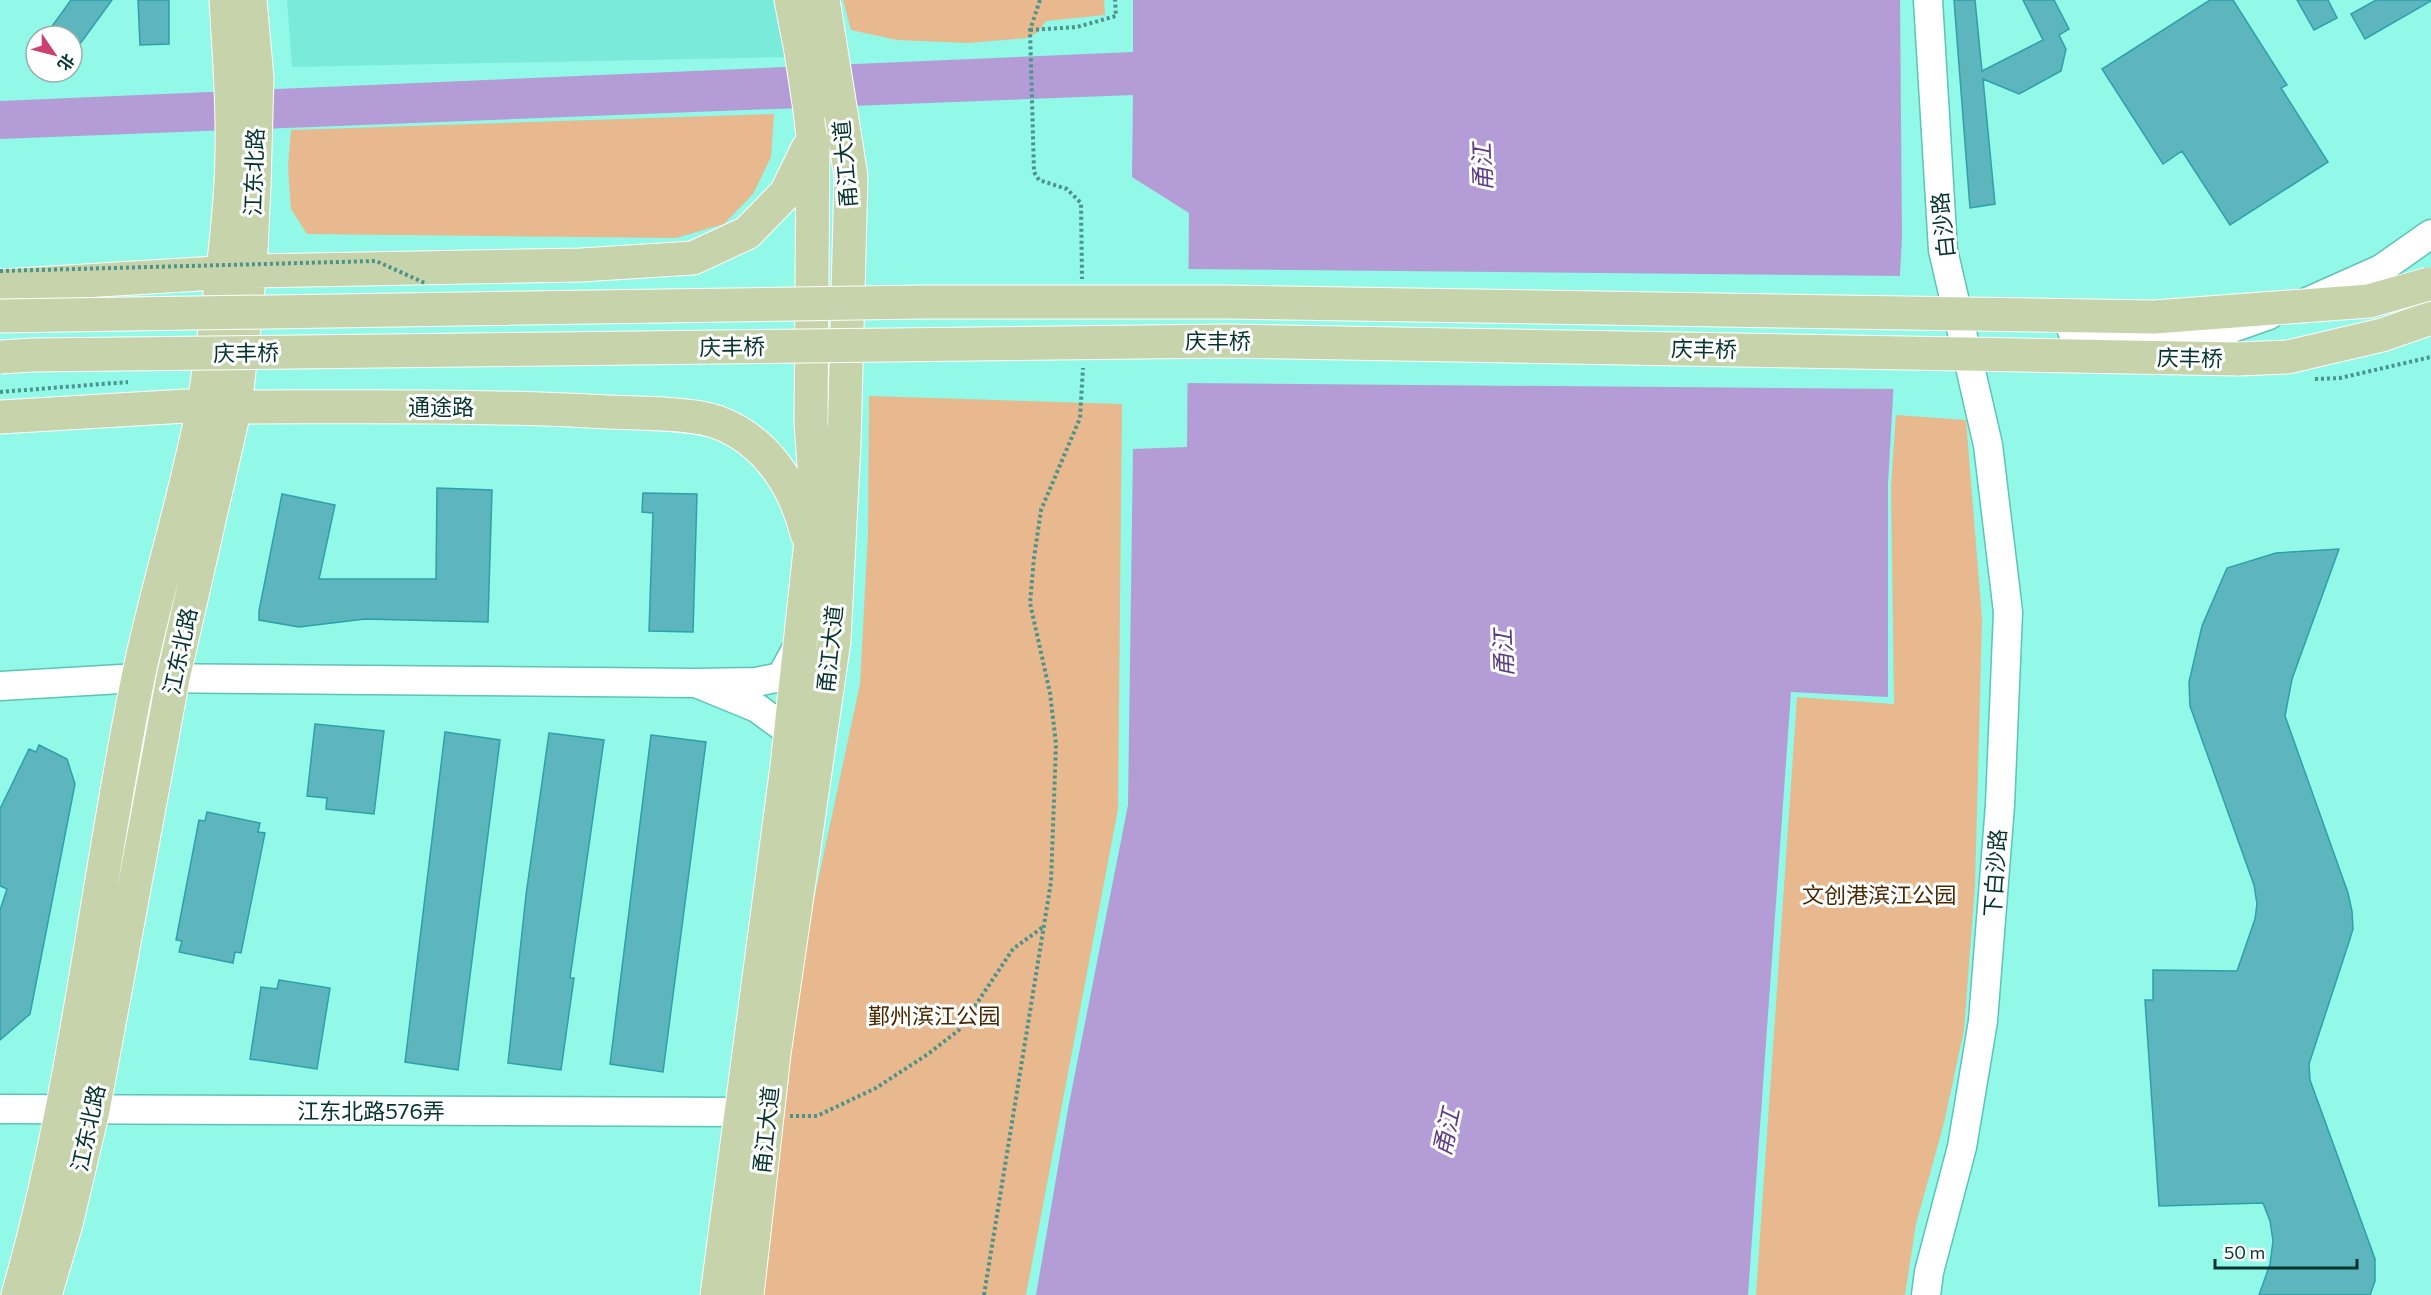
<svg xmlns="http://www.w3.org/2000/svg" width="2431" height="1295" viewBox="0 0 2431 1295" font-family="Commissioner,'Noto Sans SC',sans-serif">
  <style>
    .built { fill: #7aeada }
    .green { fill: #e8b88e }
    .water { fill: #b49cd6 }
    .pier { fill: #92f8e8 }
    .building { fill: #5db6be; stroke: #2ea0a9; stroke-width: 1.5 }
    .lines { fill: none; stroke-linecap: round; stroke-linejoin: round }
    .minor-casing { stroke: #5dc4b6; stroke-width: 31 }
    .major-casing { stroke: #fff; stroke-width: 35 }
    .path { stroke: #4a948a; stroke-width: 4; stroke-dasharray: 3 3; stroke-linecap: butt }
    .minor { stroke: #fff; stroke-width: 28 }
    .major { stroke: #c7d4ab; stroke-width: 33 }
    .major-bridge-casing { stroke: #fff; stroke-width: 35; stroke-linecap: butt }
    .path-bridge { stroke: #4a948a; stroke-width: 4; stroke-dasharray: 3 3; stroke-linecap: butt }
    .major-bridge { stroke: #c7d4ab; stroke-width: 33 }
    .labels { text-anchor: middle; stroke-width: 6; stroke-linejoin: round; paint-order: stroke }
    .street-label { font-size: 22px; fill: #05342f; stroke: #fff }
    .park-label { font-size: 22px; fill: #4a2902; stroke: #fff }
    .water-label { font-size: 24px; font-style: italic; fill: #5e3e85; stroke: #fff }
  </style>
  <rect width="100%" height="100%" fill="#92f8e8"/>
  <path class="built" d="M287,0h488l14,57 -497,10z"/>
  <path class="green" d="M843,0h261l1,15 -59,6 -8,11 -11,6 -58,5 -72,-3 -46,-10z
    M774,114l-3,43 -18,37 -29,30 -48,14 -369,-4 -16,-25 -3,-42 3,-37z
    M869,396l253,8 -4,405 -92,486h-262l29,-297 67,-314 8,-150z
    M1896,415l70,5 16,199 -7,267 -11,144 -20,93 -28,101 -11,71h-149l41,-598 97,7 -3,-219z"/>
  <path class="water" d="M1133,0h767l2,238 -14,246v213l-97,-5 -43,603h-712l32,-186 60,-304 5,-356 54,-2 2,-234 -57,-36 1,-82 -1133,44v-38l1133,-49z"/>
  <path class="pier" d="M1185,269l718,7 -7,113 -712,-6z"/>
  <path class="building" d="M71,0h41l-40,55v-19h-13l-9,-7z
    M138,0h31v44l-29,1z
    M1954,0h21l7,71 61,-31 -20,-40h31l15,29 -10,6 7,14 -5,22 -42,23 -36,-15 12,125 -25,4z
    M2210,0h23l54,85 -6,3 47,74 -98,63 -48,-74 -19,13 -61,-95z
    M2297,0h31l9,18 -23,12z
    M2376,0h55v1l-66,38 -14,-25z
    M437,488l55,2 -4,132 -123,-3 -66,8 -40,-7v-9l23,-117 53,11 -16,74h117z
    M643,493l54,1 -4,138 -44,-1 4,-118 -11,-1z
    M2339,549l-47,130 -7,37 63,177 4,18 1,18 -5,16 -39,119 1,16 65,179v22l-5,14h-111l11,-31 3,-23 -3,-20 -7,-18 -104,3 -14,-206h8v-30l84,1 18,-52 2,-15 -3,-19 -64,-179 -1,-24 13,-56 25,-58 49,-15z
    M315,724l69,7 -10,83 -48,-5 1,-11 -20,-2z
    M445,732l55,8 -42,330 -53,-8z
    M549,733l55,7 -34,238h4l-13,92 -53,-7 18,-168z
    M651,735l55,7 -43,330 -53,-8z
    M39,745l28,14 8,25 -45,230 -30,26v-130l7,-21 -7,-3v-77l29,-60 7,3z
    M207,812l53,11 -2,9 7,1 -24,120 -6,-1 -2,11 -54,-11 3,-11 -6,-1 23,-120 6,1z
    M279,980l51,8 -13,81 -67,-10 11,-72 16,2z"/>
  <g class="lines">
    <defs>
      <path id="minor" d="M2307,302l74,-33 50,-35
        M2072,331l49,2 108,-4 40,-14
        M0,686l138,-8 558,5
        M791,733l-34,-25 -61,-25 60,-1 25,-5 18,-33
        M0,1109l741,3
        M1926,1295l3,-23 33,-125 21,-126 17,-216 8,-193 -20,-167 -45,-195 -15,-250"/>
      <path id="major" d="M791,0l10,51
        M823,0l8,50
        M0,286l250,-15 331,-6 112,-7 54,-25 39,-40 22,-45
        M2238,359l50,-2 94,-22 49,-17
        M0,417l203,-12 32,2c124,0 249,-2 373,5 28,1 84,1 109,10 49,18 78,63 90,112
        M18,1295c58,-202 78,-411 120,-617 19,-92 49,-183 66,-276 11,-67 21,-136 26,-204 5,-65 0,-133 -4,-198
        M45,1295l21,-71 27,-114 80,-432 62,-271 15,-136 4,-84 3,-109 -7,-78
        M717,1295l70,-529 29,-272 -5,-71 2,-285 -3,-28
        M747,1295l27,-241 60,-413 10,-197 7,-268 -7,-44"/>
    </defs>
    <use href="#minor" class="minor-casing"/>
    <use href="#major" class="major-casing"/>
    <path class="path" d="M1040,0l-10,30 4,142 5,8 28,9 14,14 1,76
      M1030,30l47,-3 39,-11 -1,-16
      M2315,379l25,-1 91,-21
      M790,1116h27l59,-28 52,-34 31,-24 54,-81 30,-22
      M984,1295l67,-413 5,-138 -6,-51 -20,-90 4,-45 7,-48 39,-92 3,-50"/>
    <use href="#minor" class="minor"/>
    <use href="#major" class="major"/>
    <defs>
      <path id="major-bridge" d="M831,50l13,82
        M801,51l9,59
        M0,316l922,-14h304l928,15 215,-16 60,-17
        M0,357l33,-2 1193,-14 1012,18"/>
    </defs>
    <use href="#major-bridge" class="major-bridge-casing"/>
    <path class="path-bridge" d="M0,271l376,-10 51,23
      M0,392l128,-10"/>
    <use href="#major-bridge" class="major-bridge"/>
  </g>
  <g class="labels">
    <g class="street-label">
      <text transform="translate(845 164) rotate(-95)" y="8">甬江大道</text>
      <text transform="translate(254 172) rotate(-88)" y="8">江东北路</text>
      <text transform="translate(1943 225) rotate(-96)" y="8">白沙路</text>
      <text x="1218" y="349">庆丰桥</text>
      <text transform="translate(732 347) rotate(-1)" y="8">庆丰桥</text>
      <text transform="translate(1704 349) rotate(1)" y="8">庆丰桥</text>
      <text transform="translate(246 353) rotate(-1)" y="8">庆丰桥</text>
      <text transform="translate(2190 358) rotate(1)" y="8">庆丰桥</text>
      <text x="441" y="415">通途路</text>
      <text transform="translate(830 649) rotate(-84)" y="8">甬江大道</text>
      <text transform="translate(180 651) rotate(-78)" y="8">江东北路</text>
      <text transform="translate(1995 873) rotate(-86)" y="8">下白沙路</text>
      <text x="371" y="1119">江东北路576弄</text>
      <text transform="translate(88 1128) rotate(-78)" y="8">江东北路</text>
      <text transform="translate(766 1130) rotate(-84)" y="8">甬江大道</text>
    </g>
    <g class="park-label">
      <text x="1879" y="903">文创港滨江公园</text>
      <text x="934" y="1024">鄞州滨江公园</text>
    </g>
    <g class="water-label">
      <text transform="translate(1483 167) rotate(-92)" y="8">甬江</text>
      <text transform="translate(1504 653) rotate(-92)" y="8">甬江</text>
      <text transform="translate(1447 1132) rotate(-78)" y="8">甬江</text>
    </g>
  </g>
  <g transform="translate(54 54) rotate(125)"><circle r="28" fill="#ffffff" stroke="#9baeac" stroke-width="1.5"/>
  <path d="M0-4.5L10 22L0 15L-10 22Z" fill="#cc4071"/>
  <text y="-9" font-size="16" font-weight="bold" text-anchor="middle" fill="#05342f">北</text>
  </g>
  <path d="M2215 1259v9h142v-9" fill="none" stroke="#05342f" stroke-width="3"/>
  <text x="2224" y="1259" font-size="18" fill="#05342f" stroke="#ffffff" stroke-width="4.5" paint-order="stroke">50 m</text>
</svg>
